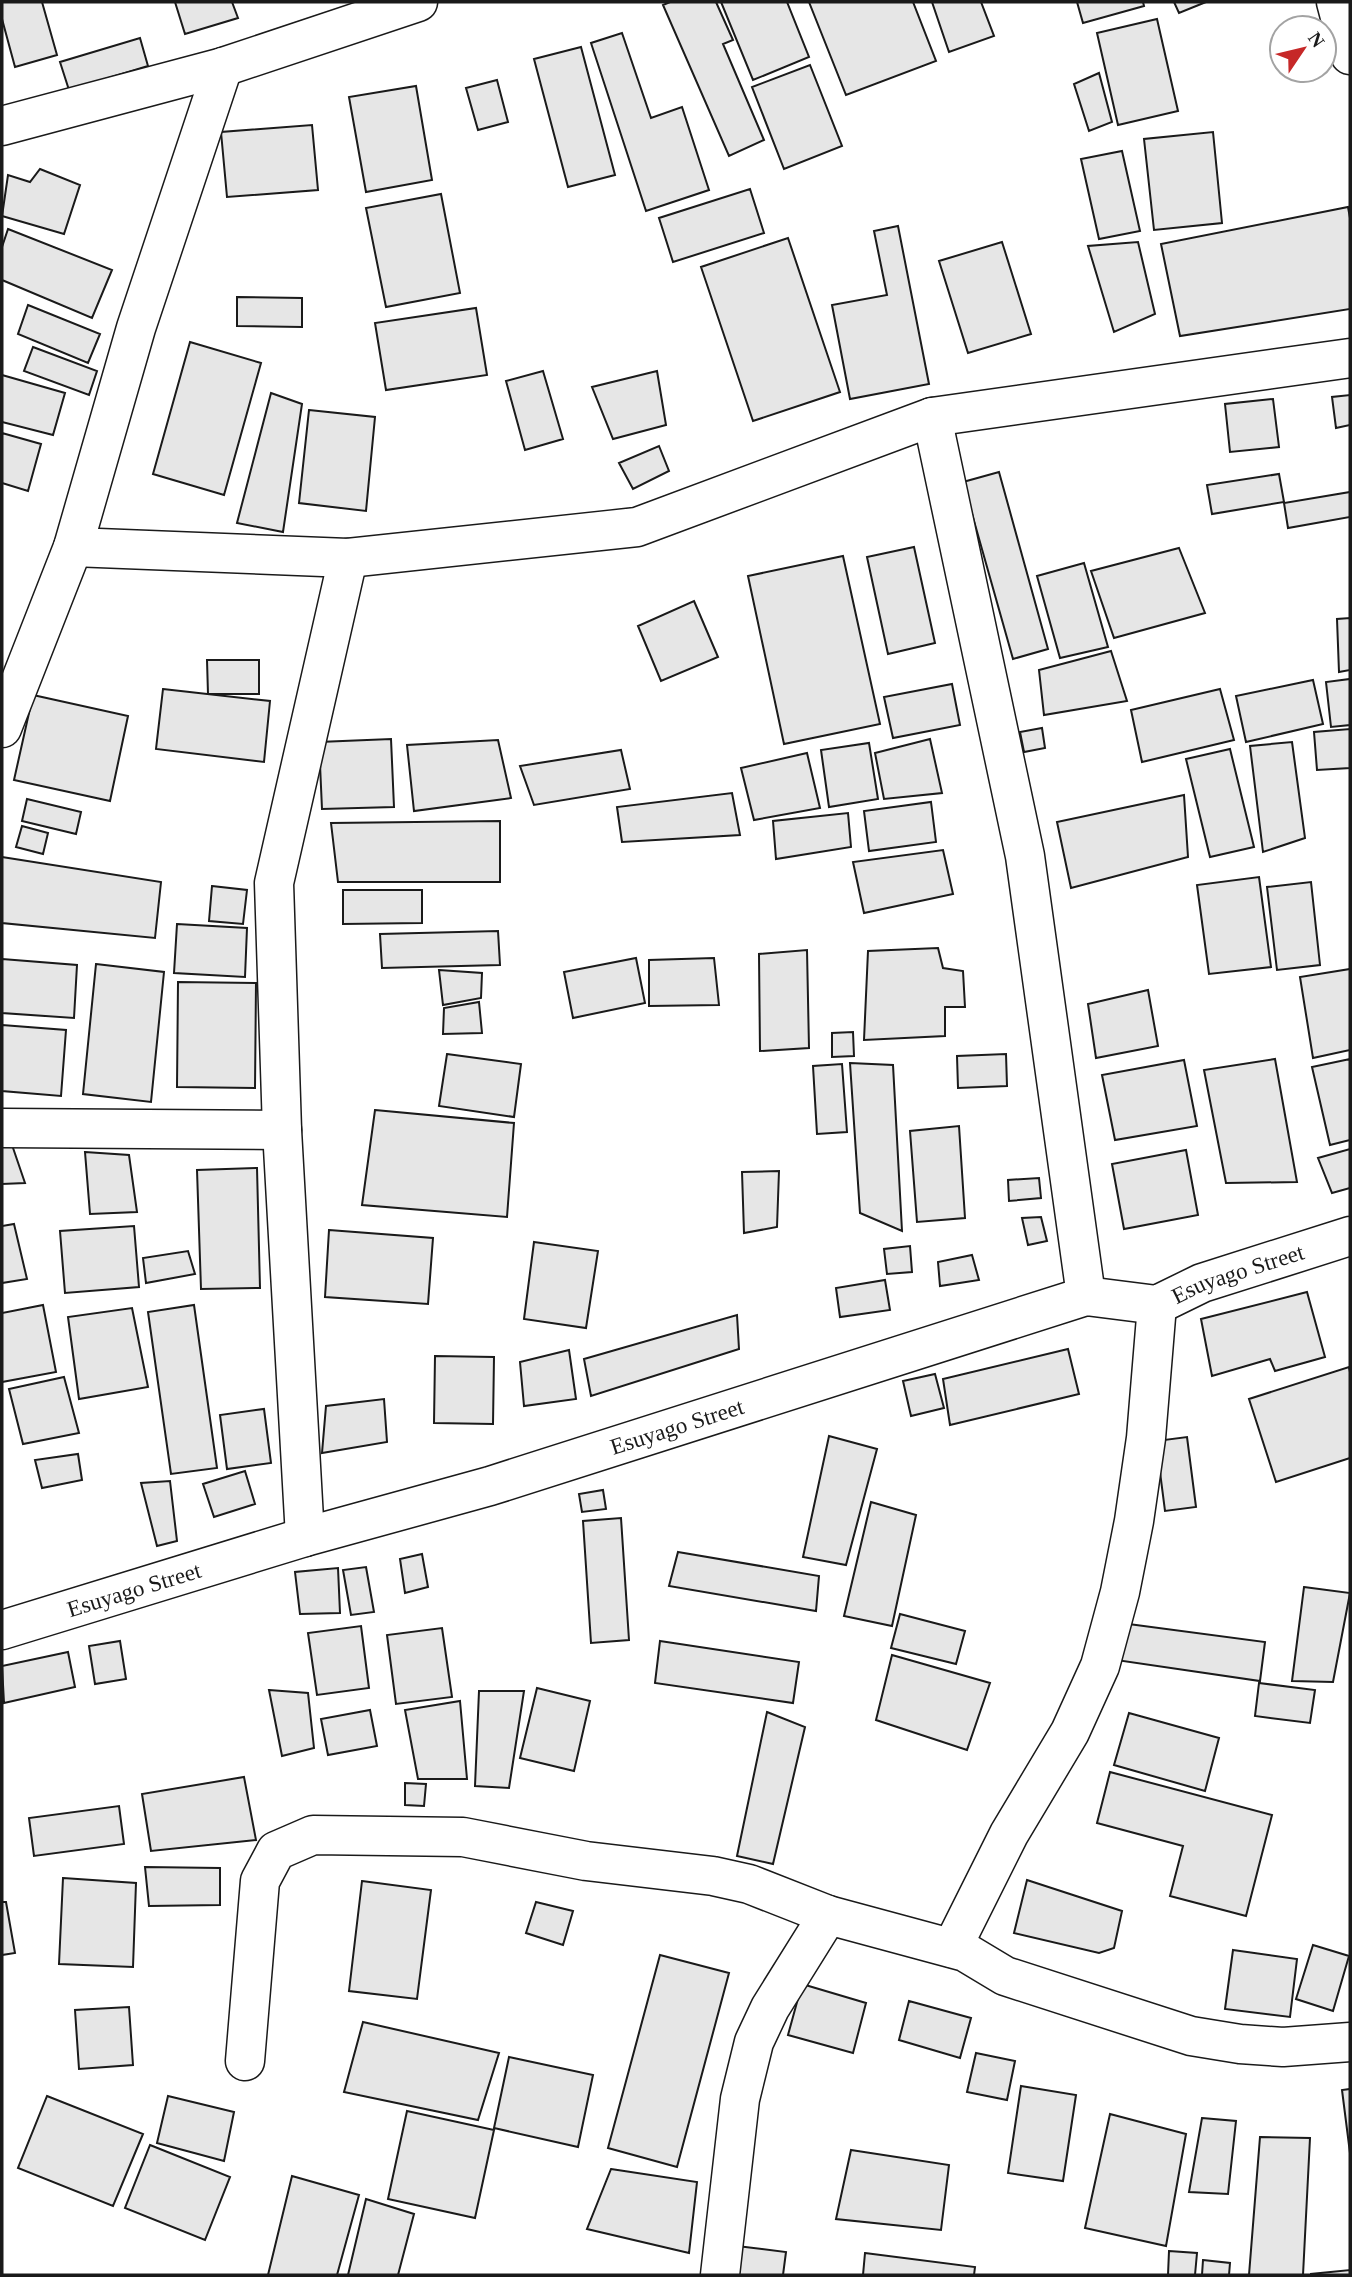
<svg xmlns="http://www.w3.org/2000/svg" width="1352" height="2277" viewBox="0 0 1352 2277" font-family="Georgia,serif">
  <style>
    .building { fill: #e6e6e6; stroke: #1a1a1a; stroke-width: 2 }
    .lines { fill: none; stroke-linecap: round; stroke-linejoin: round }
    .street-casing { stroke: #1a1a1a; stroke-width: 41 }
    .street { stroke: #fff; stroke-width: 38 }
    .labels { text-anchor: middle; stroke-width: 5; stroke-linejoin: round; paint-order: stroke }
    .street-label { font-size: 23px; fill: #1a1a1a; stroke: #fff }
  </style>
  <rect width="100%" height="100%" fill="#fff"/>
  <path class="building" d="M2,2h40l15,53 -42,12 -13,-48z
    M175,2h57l6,16 -53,16z
    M670,2h46l17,38 -10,4 41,96 -35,16 -66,-151z
    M721,2h66l22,55 -56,23z
    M809,2h104l23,59 -90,34z
    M932,2h49l13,34 -45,16z
    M1077,2h66l1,4 -61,17z
    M1174,2h32l-27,11z
    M1157,19l21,92 -60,14 -21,-92z
    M622,33l29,85 31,-11 27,83 -63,21 -55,-168z
    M140,38l8,28 -79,24 -9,-28z
    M581,47l34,128 -47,12 -34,-128z
    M810,65l32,81 -58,23 -32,-82z
    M1099,73l13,49 -23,9 -15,-47z
    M497,80l11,42 -30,8 -12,-42z
    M416,86l16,94 -66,12 -17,-95z
    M312,125l6,65 -91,7 -6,-65z
    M1213,132l9,91 -68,7 -10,-91z
    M1122,151l18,80 -41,8 -18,-80z
    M40,169l40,16 -16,49 -62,-18 6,-41 22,7z
    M750,189l14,44 -91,29 -14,-44z
    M441,194l19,99 -74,14 -20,-99z
    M1348,207l2,11v91l-170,27 -19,-92z
    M898,226l31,158 -79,15 -18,-94 55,-10 -13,-64z
    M8,229l104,41 -20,48 -90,-38v-33z
    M788,238l52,154 -87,29 -52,-154z
    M1002,242l29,92 -63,19 -29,-92z
    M1138,242l17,72 -41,18 -26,-86z
    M237,297l65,1v29l-65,-1z
    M28,305l72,29 -12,29 -70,-29z
    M476,308l11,67 -101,15 -11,-67z
    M190,342l71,21 -37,132 -71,-21z
    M33,347l64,24 -8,24 -65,-24z
    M543,371l20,68 -38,11 -19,-69z
    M657,371l9,54 -53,14 -21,-52z
    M2,375l63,18 -12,42 -51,-13z
    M271,393l31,11 -19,128 -46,-9z
    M1350,395v30l-14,3 -4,-31z
    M1273,399l6,48 -49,5 -5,-48z
    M309,410l66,7 -9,94 -67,-8z
    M2,433l39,11 -13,47 -26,-8z
    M659,446l10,25 -36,18 -14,-26z
    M999,472l49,177 -35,10 -50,-177z
    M1279,474l5,28 -72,12 -5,-29z
    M1350,492v25l-62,11 -4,-25z
    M914,547l21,96 -47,11 -21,-97z
    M1179,548l26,65 -91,25 -23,-67z
    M843,556l37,168 -96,20 -36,-168z
    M1084,563l24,84 -48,11 -23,-82z
    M694,601l24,56 -57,24 -23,-55z
    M1350,618v52l-11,2 -2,-53z
    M1111,651l16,50 -83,14 -5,-45z
    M207,660h52v34h-51z
    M1350,679v46l-19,2 -5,-45z
    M1313,680l10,44 -77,18 -10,-46z
    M952,684l8,41 -67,13 -9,-41z
    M163,689l107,12 -6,61 -108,-13z
    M1220,689l14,51 -92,22 -11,-52z
    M33,695l95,21 -18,85 -96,-21z
    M1042,728l3,20 -21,4 -4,-20z
    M1350,729v39l-33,2 -3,-38z
    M391,739l3,68 -72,2 -3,-67z
    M930,739l12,54 -58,6 -9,-46z
    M498,740l13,58 -97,13 -7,-66z
    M1292,742l13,96 -42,14 -13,-106z
    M869,743l9,56 -49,8 -8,-57z
    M1230,749l24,98 -44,10 -24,-98z
    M621,750l9,39 -96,16 -14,-39z
    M807,753l13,55 -66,12 -13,-52z
    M732,793l8,42 -118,7 -5,-35z
    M1184,795l4,62 -117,31 -14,-66z
    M27,799l54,13 -5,22 -54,-13z
    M931,802l5,40 -67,9 -5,-40z
    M848,813l3,34 -75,12 -3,-38z
    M500,821v61h-162l-7,-59z
    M22,826l26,7 -5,21 -27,-7z
    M943,850l10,44 -89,19 -11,-51z
    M2,857l159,25 -6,56 -153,-15z
    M1259,877l12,90 -62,7 -12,-89z
    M1311,882l9,83 -43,5 -10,-83z
    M212,886l35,4 -4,34 -34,-3z
    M343,890h79v33l-79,1z
    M177,924l70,4 -2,49 -71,-4z
    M498,931l2,34 -118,3 -2,-34z
    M938,948l5,20 20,3 2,36h-20v29l-81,4 4,-89z
    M807,950l2,98 -49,3 -1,-97z
    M636,958l9,45 -72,15 -9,-46z
    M714,958l5,47 -70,1v-46z
    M2,959l75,6 -3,53 -72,-5z
    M96,964l68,8 -13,130 -68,-8z
    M1350,969v81l-37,8 -13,-81z
    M439,970l43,3 -1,25 -38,7z
    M178,982l78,1 -1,105 -78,-1z
    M1148,990l10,56 -62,12 -8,-54z
    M479,1002l3,31 -39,1 1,-26z
    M2,1025l64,5 -5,66 -59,-5z
    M853,1032l1,24 -22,1v-24z
    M447,1054l74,10 -7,53 -75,-11z
    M1006,1054l1,32 -49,2 -1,-32z
    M1275,1059l22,123 -71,1 -22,-113z
    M1350,1059v81l-20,5 -18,-78z
    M1184,1060l13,66 -82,14 -13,-65z
    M850,1063l43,2 9,166 -42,-18z
    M842,1064l5,68 -30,2 -4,-68z
    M375,1110l139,13 -7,94 -145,-12z
    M959,1126l6,92 -48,4 -7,-91z
    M11,1142l14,41 -23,1v-40z
    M1350,1149v39l-18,5 -14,-35z
    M1186,1150l12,65 -74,14 -12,-65z
    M85,1152l44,3 8,57 -47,2z
    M257,1168l3,120 -59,1 -4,-119z
    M779,1171l-2,56 -33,6 -2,-61z
    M1039,1178l2,20 -32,3 -1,-21z
    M1041,1217l6,24 -19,4 -6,-27z
    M14,1224l13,55 -25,4v-57z
    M134,1226l5,61 -74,6 -5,-62z
    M329,1230l104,8 -5,66 -103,-7z
    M534,1242l64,9 -12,77 -62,-9z
    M910,1246l2,26 -25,2 -3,-25z
    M188,1251l7,23 -49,9 -3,-25z
    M972,1255l7,25 -39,6 -2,-24z
    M885,1280l5,30 -50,7 -4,-29z
    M1307,1292l18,65 -50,14 -5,-12 -58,17 -11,-57z
    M43,1305l13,67 -54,10v-69z
    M194,1305l23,163 -46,6 -23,-162z
    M132,1308l16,79 -69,12 -11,-82z
    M737,1315l2,34 -148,47 -7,-37z
    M1068,1349l11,45 -129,31 -7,-46z
    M569,1350l7,49 -52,7 -4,-44z
    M435,1356l59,1 -1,67 -59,-1z
    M1349,1367l1,5v86l-74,24 -27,-83z
    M935,1374l9,34 -33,8 -8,-35z
    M64,1377l15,56 -56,11 -14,-55z
    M384,1399l3,43 -65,11 4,-47z
    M264,1409l7,54 -44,6 -7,-54z
    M829,1436l48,13 -31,116 -43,-8z
    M1187,1437l9,70 -31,4 -9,-70z
    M78,1454l4,26 -40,8 -7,-28z
    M245,1471l10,33 -41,13 -11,-33z
    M170,1481l7,60 -20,5 -16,-63z
    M603,1490l3,19 -24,3 -3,-18z
    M871,1502l45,13 -24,111 -48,-10z
    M621,1518l8,122 -38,3 -8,-122z
    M678,1552l141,24 -3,35 -147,-25z
    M422,1554l6,33 -23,6 -5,-34z
    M366,1567l8,45 -23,3 -8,-45z
    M338,1568l2,45 -40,1 -5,-42z
    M1304,1587l46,6 -17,89 -41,-1z
    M900,1614l65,17 -9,33 -65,-16z
    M1121,1623l144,19 -5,39 -144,-21z
    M361,1626l8,62 -52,7 -9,-62z
    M442,1628l10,69 -56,7 -9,-69z
    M120,1641l6,38 -31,5 -6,-38z
    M660,1641l139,21 -6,41 -138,-20z
    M68,1652l7,35 -71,16 -2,-37z
    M892,1655l98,28 -23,67 -91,-30z
    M1259,1683l56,7 -5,33 -55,-7z
    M537,1688l53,13 -16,70 -54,-13z
    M269,1690l39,3 6,55 -32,8z
    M479,1691h45l-15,97 -34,-2z
    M460,1701l7,78h-49l-13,-69z
    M370,1710l7,36 -49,9 -7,-36z
    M767,1712l38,15 -32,137 -36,-8z
    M1129,1713l90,25 -14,53 -91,-26z
    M1110,1772l162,43 -26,101 -76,-20 13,-50 -86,-23z
    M244,1777l12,63 -105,11 -9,-57z
    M405,1783l21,1 -2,22 -19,-1z
    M119,1806l5,38 -90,12 -5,-38z
    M145,1867l75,1v37l-71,1z
    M63,1878l73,5 -3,84 -74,-3z
    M1027,1880l95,31 -8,37 -15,5 -85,-20z
    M362,1881l69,9 -14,109 -68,-8z
    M2,1902h4l9,51 -13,2z
    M536,1902l37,9 -10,34 -37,-12z
    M1313,1945l36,11 -16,55 -37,-12z
    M1233,1950l64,9 -7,58 -65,-8z
    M660,1955l69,18 -52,194 -69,-19z
    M802,1984l64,19 -13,50 -65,-18z
    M909,2001l62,17 -11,40 -61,-18z
    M129,2007l4,58 -54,4 -4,-59z
    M363,2022l136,31 -21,67 -134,-28z
    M976,2053l39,8 -8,39 -40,-8z
    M509,2057l84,18 -15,72 -84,-19z
    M1021,2086l55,9 -13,86 -55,-8z
    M1350,2089v64l-8,-63z
    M47,2096l96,38 -30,72 -95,-38z
    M168,2096l66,16 -10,49 -67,-18z
    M407,2111l87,19 -19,88 -87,-19z
    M1110,2114l76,20 -20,112 -81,-18z
    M1202,2118l34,3 -8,73 -39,-2z
    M1260,2137l50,1 -7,137h-54z
    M150,2145l80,32 -25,63 -80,-32z
    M851,2150l98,15 -8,65 -105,-11z
    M611,2169l86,13 -8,71 -102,-24z
    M292,2176l67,19 -22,80h-69z
    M366,2199l48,15 -16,61h-50z
    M737,2246l49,6 -3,23h-50z
    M1169,2251l28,2 -2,22h-27z
    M865,2253l110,14 -1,8h-111z
    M1203,2260l27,3 -1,12h-27z
    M1350,2270v5h-39v-1z"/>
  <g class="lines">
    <defs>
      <g id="street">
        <path d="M1336,2l14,53"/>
        <path d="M2,126l221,-59 195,-65"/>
        <path d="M932,417l93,439 61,440"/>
        <path d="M73,547l275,11 289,-31 295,-110 418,-59"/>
        <path d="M2,728l71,-181 63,-219 87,-261"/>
        <path d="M2,1128l280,2"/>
        <path d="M305,1537l-23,-407 -8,-247 74,-325"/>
        <path id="s1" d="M2,1630l303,-93 185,-51 596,-190 71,9 45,-22 148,-47"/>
        <path d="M952,1948l57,-114 61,-102 30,-66 20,-74 14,-71 12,-83 11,-133"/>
        <path d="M245,2061l15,-180 16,-30 37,-16 150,2 123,24 127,15 36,8 79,31 137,37 40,24 186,60 49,8 43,3 67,-5"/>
        <path d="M720,2275l20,-176 14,-57 16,-34 58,-93"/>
      </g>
    </defs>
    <use href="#street" class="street-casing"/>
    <use href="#street" class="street"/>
  </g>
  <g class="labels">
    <g class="street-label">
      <text dy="8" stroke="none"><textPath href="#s1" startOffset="1293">Esuyago Street</textPath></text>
      <text dy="8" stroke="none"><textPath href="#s1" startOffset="705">Esuyago Street</textPath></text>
      <text dy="8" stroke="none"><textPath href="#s1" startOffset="138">Esuyago Street</textPath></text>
    </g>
  </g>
  <rect width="1352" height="2277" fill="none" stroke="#1a1a1a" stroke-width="7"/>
  <g transform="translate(1303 49) rotate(55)"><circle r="33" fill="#ffffff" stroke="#a3a3a3" stroke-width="2"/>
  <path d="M0-5L12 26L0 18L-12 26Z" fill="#c62828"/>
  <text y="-10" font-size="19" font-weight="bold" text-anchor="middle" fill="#1a1a1a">N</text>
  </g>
</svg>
